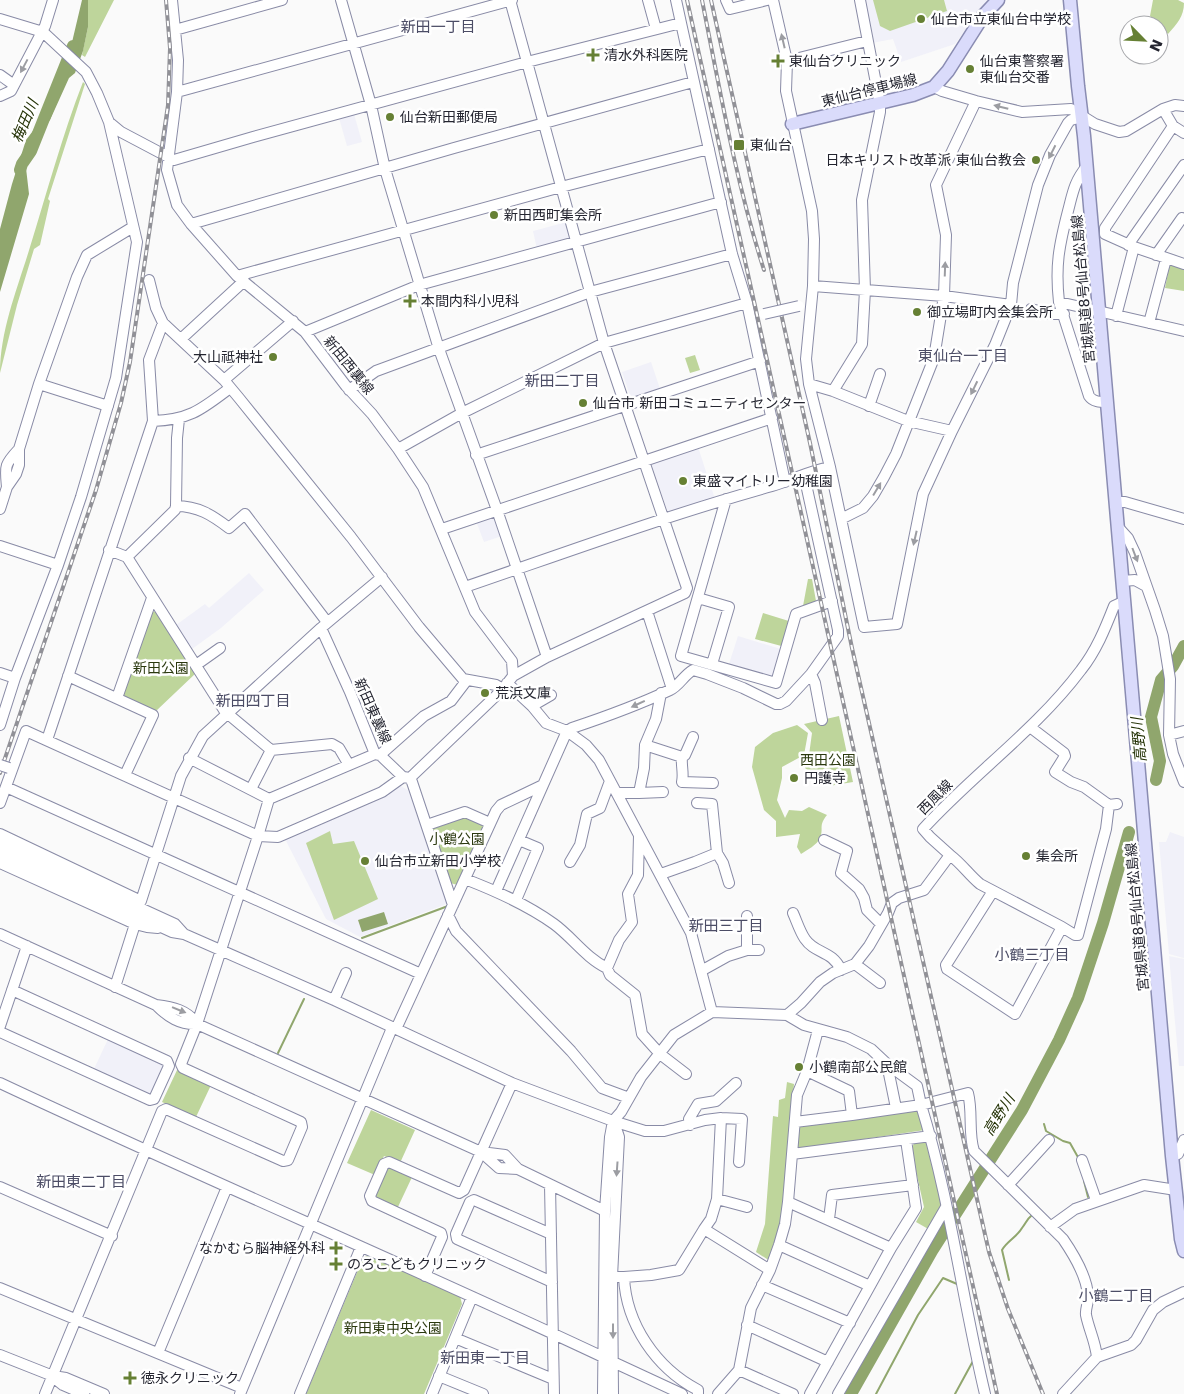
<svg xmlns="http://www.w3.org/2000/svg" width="1184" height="1394" viewBox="0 0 1184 1394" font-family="'DejaVu Sans','Noto Sans JP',sans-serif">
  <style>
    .built { fill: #f1f1f9 }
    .green { fill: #bed59b }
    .water { fill: #90a66d }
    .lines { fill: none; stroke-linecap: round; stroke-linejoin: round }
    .stream { stroke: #90a66d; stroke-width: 2 }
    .river { stroke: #90a66d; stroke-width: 12 }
    .minor-casing { stroke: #898ba6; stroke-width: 12 }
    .major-casing { stroke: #8a8cb2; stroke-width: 15 }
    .minor { stroke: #fff; stroke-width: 10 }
    .major { stroke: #dadbfb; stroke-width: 12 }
    .rail-casing { stroke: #919197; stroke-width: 4 }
    .rail { stroke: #fff; stroke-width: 2; stroke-dasharray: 5.5; stroke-linecap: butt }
    .minor-bridge-casing { stroke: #898ba6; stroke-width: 12; stroke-linecap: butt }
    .minor-bridge { stroke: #fff; stroke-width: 10 }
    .oneway { fill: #9c9da2 }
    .poi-dot { fill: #668034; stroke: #fff; stroke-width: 2 }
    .labels { text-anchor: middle; stroke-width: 5; stroke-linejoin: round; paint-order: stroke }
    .poi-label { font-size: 14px; fill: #242530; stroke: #fff; text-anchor: start }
    .street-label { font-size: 14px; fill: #242530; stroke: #fff }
    .park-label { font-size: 14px; fill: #2b390f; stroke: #fff }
    .neighbourhood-label { font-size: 15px; fill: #4c4d66; stroke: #fff }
    .water-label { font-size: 15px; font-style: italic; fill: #243206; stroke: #fff }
  </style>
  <rect width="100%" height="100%" fill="#fafafa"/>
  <path class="built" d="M866,0h122l-33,44 -54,18 -8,-23 -21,4z
    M354,114l8,28 -15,4 -8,-28z
    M567,222l5,17 -35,10 -4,-18z
    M651,362l9,27 -29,10 -9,-27z
    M698,447l17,52 -46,16 -18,-52z
    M494,514l8,22 -18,6 -8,-21z
    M249,573l15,17 -43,38 -29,21 -16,-24 29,-21 4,4z
    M738,636l46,14 -9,27 -47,-10z
    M399,785l9,5 41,113 -89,34 -34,-18 -41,-80 103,-45z
    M1170,832l14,5v121l-15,-4 -10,-112h7z
    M1169,956l15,3v107h-5z
    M109,1037l54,25 2,5 -12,27 -5,2 -55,-25z"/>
  <path class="green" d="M88,0h26l-29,57 -3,-2 6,-28z
    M873,0h71l3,11 -57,20 -10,-5z
    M1153,0h25l6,3c0,13 -7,21 -16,31l-18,-18z
    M83,82l2,2 -37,115 2,2 -10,44 -6,4 -17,56 -17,68c0,-43 18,-86 30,-126 17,-55 32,-111 53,-165z
    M1170,263l14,4v24l-19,-3z
    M695,355l5,15 -10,3 -5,-15z
    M808,579h4l4,22 -13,5z
    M159,611l37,62 -40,38 -35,-15 30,-84z
    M763,613l29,9 -7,25 -30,-8z
    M839,716l14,66 -24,4 -24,-18 4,-13 3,-22 -8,-9z
    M797,725l11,8 -4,22 -22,12v11l-5,22 8,18 4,-8 13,1 7,-4 18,8c-9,11 -3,13 -7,23 -3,7 -13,12 -19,16l-4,-7 3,-13 -24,3v-16l-12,-11 -12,-43 3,-20 18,-14z
    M465,813l21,10 -28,62 -8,-2 -20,-56z
    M330,831l3,13 21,-3 24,58 -44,21 -28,-77z
    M178,1068l34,15 -16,34 -34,-15z
    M787,1082l7,2c-5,59 -5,121 -24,177l-14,-9 9,-28 8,-108 5,1 1,-17 6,-2z
    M919,1109l6,21 -128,19 1,-24z
    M371,1110l44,20 -15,33 -16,-7 -9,19 -28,-12z
    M927,1140l17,66 -14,24 -14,-8 8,-15 -13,-58 4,-7z
    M390,1165l23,10 -16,34 -20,-9 -3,-4 11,-28z
    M368,1255l92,41 2,8 -38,90h-118l57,-136z"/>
  <path class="water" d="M82,0h6v27l-5,24 -8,22 -6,5 -19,42 -19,22 -5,26 3,26 -29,98v-63l12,-45 14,-44 13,-17 11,-25 14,-22z
    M384,912l4,12 -26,8 -4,-12z"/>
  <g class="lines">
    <path class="stream" d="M362,938l86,-32
      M278,1053l26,-54
      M1044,1124l2,7 17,10 7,2 9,16
      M1084,1181l4,16
      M1009,1280l-7,-30c5,-9 15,-13 20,-22 4,-5 5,-9 10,-13
      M876,1394l42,-79 25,-37 14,6
      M955,1394l18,-33"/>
    <path class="river" d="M20,170l2,-6 9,-13 42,-105
      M1156,780l4,-19 -9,-44 10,-37 12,-14 11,-20
      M851,1394l81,-143 90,-141 37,-70 19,-42 25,-75 26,-91"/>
    <defs>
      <path id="minor" d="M172,0l6,60 -1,32 -10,78 10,35 14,19 46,52 68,56 41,54 26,28 26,35 25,38 52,125 37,49 1,15
        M341,0l30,105 14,64 54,180 58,161 50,147
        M648,0l8,29
        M676,0l5,23
        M726,0l4,9 37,-9
        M773,0l14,61 -1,30 26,120 2,28 -1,47 -7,73 3,25 21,83 34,160 33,-3 26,-130 29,-63 43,-86 16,-40 2,-22 25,-98 12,-30 18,-32 3,-3 11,-3
        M0,19l43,13 43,40 11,21 12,29 28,120 -21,136 -35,119 -23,68 -43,113 -15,47
        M175,30l107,-30
        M787,61l80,-20
        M0,75l14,10
        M934,87l8,4 34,10 46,11 49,-3 24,15 24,8 7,-1 37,-22 12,-4 9,1
        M177,92l335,-92
        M0,96l11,-5 34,-65 8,-26
        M1163,109l10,17 11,7
        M109,122l12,10 53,28 79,-23 274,-75 154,-39 51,231 15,49 38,179
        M1173,126l-68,102v6l29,13 50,17
        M1087,166c-13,16 -14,26 -19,45 -9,35 -13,55 -9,91l30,94c4,6 11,6 18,6
        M191,224l263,-76 239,-66
        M1128,245l56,-80
        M1156,255l26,-37
        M237,276l324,-89 148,-38
        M149,280l7,28 7,15 61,57 15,18 112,139 68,90 44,52 33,6 7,4
        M813,286l131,10 67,9
        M1059,302l125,29
        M1031,309l20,5h13
        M1116,316l18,-69
        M1149,323l17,-64
        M305,332l114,-47 302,-83
        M181,339l63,-58
        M224,380l69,-59
        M39,384l69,22
        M809,384l24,7 75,30 44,10
        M349,390l27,-19 214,-79 142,-38
        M833,391l29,-47 3,-54 -3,-90 18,-88v-8l-20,-104
        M869,406l11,-32
        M179,419l-2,19 -1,68c22,0 36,9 53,22l16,-14 82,108
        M153,421c37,-1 49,-12 77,-33
        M398,449l64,-36 142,-70 143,-40
        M476,455l284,-94
        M7,487c-2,-21 -3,-22 12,-38
        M726,499l-45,157 95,27 20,-69 36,-13
        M1116,502h9l59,17
        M0,509l7,-22 9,-13 3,-9v-16l20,-65 38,-107 10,-22 46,-28
        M841,519l22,-11 10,-12 11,-19 12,-23 38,-96 10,-62 2,-61 -10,-50 40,-84
        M1118,527l10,11 7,15 20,57 8,26 7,43 -1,56 4,19 11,28
        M442,529l330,-111
        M0,546l58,19
        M109,550l18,7 97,153 4,4 43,36 61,-6 7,4 10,17
        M127,557l48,-47 1,-4
        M1122,581l13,-1 11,6
        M465,587c102,-35 203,-72 307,-101 20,-6 38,-15 58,-19
        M698,598l31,9 -17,57
        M647,611l25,78
        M321,628l29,64 25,62 5,1 23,22 7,1 2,4 41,123
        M196,665l24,-17
        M0,673l15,5
        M811,674l4,9 7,37
        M68,676l85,39 -28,60
        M117,698l35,-100
        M532,706l19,-11
        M1030,727l34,26 1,3 -10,16 16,10 13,5 25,18 8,-1
        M1169,735l15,-4
        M47,740l106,-319 -4,-61 14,-37
        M645,745l37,12 3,-2 8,-18
        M380,755l44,-39 27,-15 16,-21
        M682,757c-1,9 2,16 0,25l31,1
        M189,758l80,41
        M410,778l93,-89 10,-13 34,-19 138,-64 2,-5 -83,-245 -94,-343
        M6,787l415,187
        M251,789l20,-39
        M617,793h22l5,-25 1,-23 11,-26 5,-26
        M639,793l24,-1
        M0,803l26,-72 232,105 11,-37 106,-45
        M697,803l15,1 5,49
        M427,825l38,-13 25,11
        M0,834l141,67
        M824,840l23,11 -6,22 18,16 5,9 3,12 14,14
        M0,844l175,80 9,10
        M0,853l172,79 12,2 150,66 178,83 101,38 32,10h19l41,-11 16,-2 21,1 -3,43
        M950,855c12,9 19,20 30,29l82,43 -47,87 -68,-45 -1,-4 47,-74
        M570,862l10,-17 7,-31 13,-6 10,-27
        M0,863l135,61 12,3 11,1
        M661,874l34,-12 22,-9 6,10 6,20
        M465,879c31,12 61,25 89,45 18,13 32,34 53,44l3,7 25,20 7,39 18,20 26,20
        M496,891l47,-106
        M516,900l22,-52 -19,-8
        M141,901l40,-125 22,-40 118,-108 61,-51
        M793,913c4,9 7,19 12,26 10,15 27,11 36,31
        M448,915l8,16 115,120 31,37 27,10
        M1062,927l13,8h3l28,-106 3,-24
        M0,934l156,71c17,2 31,5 41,19
        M747,950h12
        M855,964l25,19
        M607,968l12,-28 13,-18 -4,-28 10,-19 1,-39
        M701,971l27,-15 19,-6v-34
        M115,987l20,-63
        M334,1000l12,-27
        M156,1005c12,12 24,20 41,19l284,128 18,16 19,1 87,42
        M712,1012l-21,-79 -92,-173 -13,-15 -19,-14 5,-3c33,-11 66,-23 98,-38 9,-4 14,-15 23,-20l14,4 36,14 33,16h4l6,-3 25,-27 27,-38v-6l-34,-155
        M787,1015l14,-12 19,-21 13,-9 22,-9 14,-18 19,-33 4,-10 7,-5 25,-8 26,-35 -20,-18 -7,-8c50,-55 113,-99 158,-159 15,-19 24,-41 33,-64l11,-5
        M0,1026l27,-80
        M396,1029l100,-218 5,-6 42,-20 24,-54 -21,-8 -14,-17 -25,-23
        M0,1032l150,68 4,-1 15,-33 -2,-5 -155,-71
        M887,1064l9,44
        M807,1071l42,20 3,24 69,-10c29,94 41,193 64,289
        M0,1083c200,94 403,180 603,274
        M721,1118l-4,81 -6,20 -7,10 66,41
        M795,1122l57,-7
        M690,1125l-1,-6 9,-15 18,-3 20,-18
        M906,1140l10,68 -25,40 -103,-46 4,-48 139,-18
        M481,1152l24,3 13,14
        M792,1154l5,-59 10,-24 11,-41
        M1172,1156l6,-2 6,-14
        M1082,1160l14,40
        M550,1185l4,209
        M1008,1185l41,-45
        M0,1187l112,49
        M717,1199l30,8
        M829,1219l3,-24 81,-10
        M1050,1227l25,-18 69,-24 32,5
        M551,1234l-77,-34 -4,2 -14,32 1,5 95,43
        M779,1245l91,41
        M425,1276l17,-39 -1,-4 -69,-32 -2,-5 14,-32 5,-2 70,31 5,-3 48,-107
        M612,1277h12c2,47 32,91 74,113v4
        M624,1277l27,-2 28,-5 25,-41
        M762,1285l88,38
        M0,1288l242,100
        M747,1325l81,37
        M455,1338l98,41
        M158,1353l69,-166
        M0,1355l53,21 13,2 38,16
        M1097,1357l34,-12 5,-5 17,-30 10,-8 21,-10
        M613,1362l69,32
        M739,1370l54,24
        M439,1376l44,18
        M53,1377l10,8 21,9
        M45,1394l117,-283 4,-2 117,52 5,-1 14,-33 -1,-5 -118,-54 -2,-4 16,-40 61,-188 20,1 104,-45 21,-15
        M240,1394l152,-366
        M300,1394l61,-147
        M432,1394l40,-97
        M603,1394l2,-183 5,-74 3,-16 8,-9 20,-35 33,-42 38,-23 75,3 17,10 43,12 24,12 16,15 30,22 4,19 47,-12c5,19 0,40 6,58l89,88c11,16 24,37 25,57 1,6 -3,13 -2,19 3,15 9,25 11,42l-34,37
        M613,1394l-1,-117 7,-140 -5,-15
        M718,1394l21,-24 12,-62 19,-38 9,-25 6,-21 3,-22
        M810,1394l81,-146
        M838,1394l108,-187"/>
      <path id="major" d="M1070,0l8,86 6,50 88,1020 9,83 3,12
        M792,124l121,-29 21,-8 14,-16 35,-55 15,-16"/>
    </defs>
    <use href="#minor" class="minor-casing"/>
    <use href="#major" class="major-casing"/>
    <use href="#minor" class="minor"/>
    <use href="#major" class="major"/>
    <defs>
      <path id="rail" d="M687,0l310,1394
        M702,0c18,90 34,183 62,270
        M711,0l99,443 42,205 137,604 19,57 35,85
        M0,773l96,-283 25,-87 9,-41 38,-257 2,-57 -4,-48"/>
    </defs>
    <use href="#rail" class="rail-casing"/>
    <use href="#rail" class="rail"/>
    <defs>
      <path id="minor-bridge" d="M764,314l35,-8
        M0,765l9,3"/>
    </defs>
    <use href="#minor-bridge" class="minor-bridge-casing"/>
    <use href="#minor-bridge" class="minor-bridge"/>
  </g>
  <defs><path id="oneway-solid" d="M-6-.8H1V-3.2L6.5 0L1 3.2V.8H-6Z" transform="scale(1.25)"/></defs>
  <g class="oneway">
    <use href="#oneway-solid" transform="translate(783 41) rotate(-103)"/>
    <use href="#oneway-solid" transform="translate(24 66) rotate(118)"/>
    <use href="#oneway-solid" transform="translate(1001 107) rotate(-166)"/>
    <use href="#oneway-solid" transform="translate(1052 152) rotate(117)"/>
    <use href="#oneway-solid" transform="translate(945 269) rotate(-88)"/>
    <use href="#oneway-solid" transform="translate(974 388) rotate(116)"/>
    <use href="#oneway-solid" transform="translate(877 489) rotate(-59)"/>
    <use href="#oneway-solid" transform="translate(915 538) rotate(103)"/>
    <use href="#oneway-solid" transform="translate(1135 555) rotate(69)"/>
    <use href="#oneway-solid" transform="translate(638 704) rotate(155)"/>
    <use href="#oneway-solid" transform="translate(179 1010) rotate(22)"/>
    <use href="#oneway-solid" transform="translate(617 1169) rotate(94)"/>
    <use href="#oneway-solid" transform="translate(613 1331) rotate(90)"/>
  </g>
  <g class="poi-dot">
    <circle cx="921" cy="19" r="5"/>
    <path d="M590.5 47.5h5v5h5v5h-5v5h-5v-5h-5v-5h5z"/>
    <path d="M775.5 53.5h5v5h5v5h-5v5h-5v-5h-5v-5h5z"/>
    <circle cx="970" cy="69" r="5"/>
    <circle cx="390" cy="117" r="5"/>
    <rect x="733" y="139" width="12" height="12" rx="2.5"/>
    <circle cx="1036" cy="160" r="5"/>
    <circle cx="494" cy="215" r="5"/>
    <path d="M407.5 293.5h5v5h5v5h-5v5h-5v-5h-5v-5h5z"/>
    <circle cx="917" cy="312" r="5"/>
    <circle cx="273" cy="357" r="5"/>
    <circle cx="583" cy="403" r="5"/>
    <circle cx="683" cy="481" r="5"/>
    <circle cx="485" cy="693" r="5"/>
    <circle cx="794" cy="778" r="5"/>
    <circle cx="1026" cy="856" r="5"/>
    <circle cx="365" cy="861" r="5"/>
    <circle cx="799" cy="1067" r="5"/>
    <path d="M333.5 1240.5h5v5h5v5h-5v5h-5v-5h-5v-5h5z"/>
    <path d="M333.5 1256.5h5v5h5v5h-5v5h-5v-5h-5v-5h5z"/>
    <path d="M127.5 1370.5h5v5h5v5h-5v5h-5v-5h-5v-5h5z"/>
  </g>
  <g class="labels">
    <g class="poi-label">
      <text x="931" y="24">仙台市立東仙台中学校</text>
      <text x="604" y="60">清水外科医院</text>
      <text x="789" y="66">東仙台クリニック</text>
      <text x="980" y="66">仙台東警察署<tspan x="980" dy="16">東仙台交番</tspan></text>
      <text x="400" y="122">仙台新田郵便局</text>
      <text x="750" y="150">東仙台</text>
      <text x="1026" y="165" text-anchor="end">日本キリスト改革派 東仙台教会</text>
      <text x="504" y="220">新田西町集会所</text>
      <text x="421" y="306">本間内科小児科</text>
      <text x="927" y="317">御立場町内会集会所</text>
      <text x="263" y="362" text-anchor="end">大山祗神社</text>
      <text x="593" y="408">仙台市 新田コミュニティセンター</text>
      <text x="693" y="486">東盛マイトリー幼稚園</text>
      <text x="495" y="698">荒浜文庫</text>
      <text x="804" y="783">円護寺</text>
      <text x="1036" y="861">集会所</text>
      <text x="375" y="866">仙台市立新田小学校</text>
      <text x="809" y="1072">小鶴南部公民館</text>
      <text x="325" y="1253" text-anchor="end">なかむら脳神経外科</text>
      <text x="347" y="1269">のろこどもクリニック</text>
      <text x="141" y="1383">徳永クリニック</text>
    </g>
    <g class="street-label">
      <text transform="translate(869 90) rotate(-14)" y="5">東仙台停車場線</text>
      <text transform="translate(1083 289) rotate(-95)" y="5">宮城県道8号仙台松島線</text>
      <text transform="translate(349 365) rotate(51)" y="5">新田西裏線</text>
      <text transform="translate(373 711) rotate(66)" y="5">新田東裏線</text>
      <text transform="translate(935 797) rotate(-45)" y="5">西風線</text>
      <text transform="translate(1137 917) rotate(-95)" y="5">宮城県道8号仙台松島線</text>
    </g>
    <g class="park-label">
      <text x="161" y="673">新田公園</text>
      <text x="828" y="765">西田公園</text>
      <text x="457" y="844">小鶴公園</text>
      <text x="393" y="1333">新田東中央公園</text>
    </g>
    <g class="neighbourhood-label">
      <text x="438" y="32">新田一丁目</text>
      <text x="963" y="361">東仙台一丁目</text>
      <text x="562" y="386">新田二丁目</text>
      <text x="253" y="706">新田四丁目</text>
      <text x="726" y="931">新田三丁目</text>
      <text x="1032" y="960">小鶴三丁目</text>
      <text x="81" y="1187">新田東二丁目</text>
      <text x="1116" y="1301">小鶴二丁目</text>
      <text x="485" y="1363">新田東一丁目</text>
    </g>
    <g class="water-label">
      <text transform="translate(25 121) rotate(-67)" y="5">梅田川</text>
      <text transform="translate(1139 740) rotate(-95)" y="5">高野川</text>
      <text transform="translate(999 1115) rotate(-58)" y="5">高野川</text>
    </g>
  </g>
  <g transform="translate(1144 40) rotate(114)"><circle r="24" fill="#ffffff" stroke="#a7a8ac"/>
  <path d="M0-4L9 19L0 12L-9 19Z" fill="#668034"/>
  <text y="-8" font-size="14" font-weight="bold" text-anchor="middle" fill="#242530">N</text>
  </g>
</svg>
